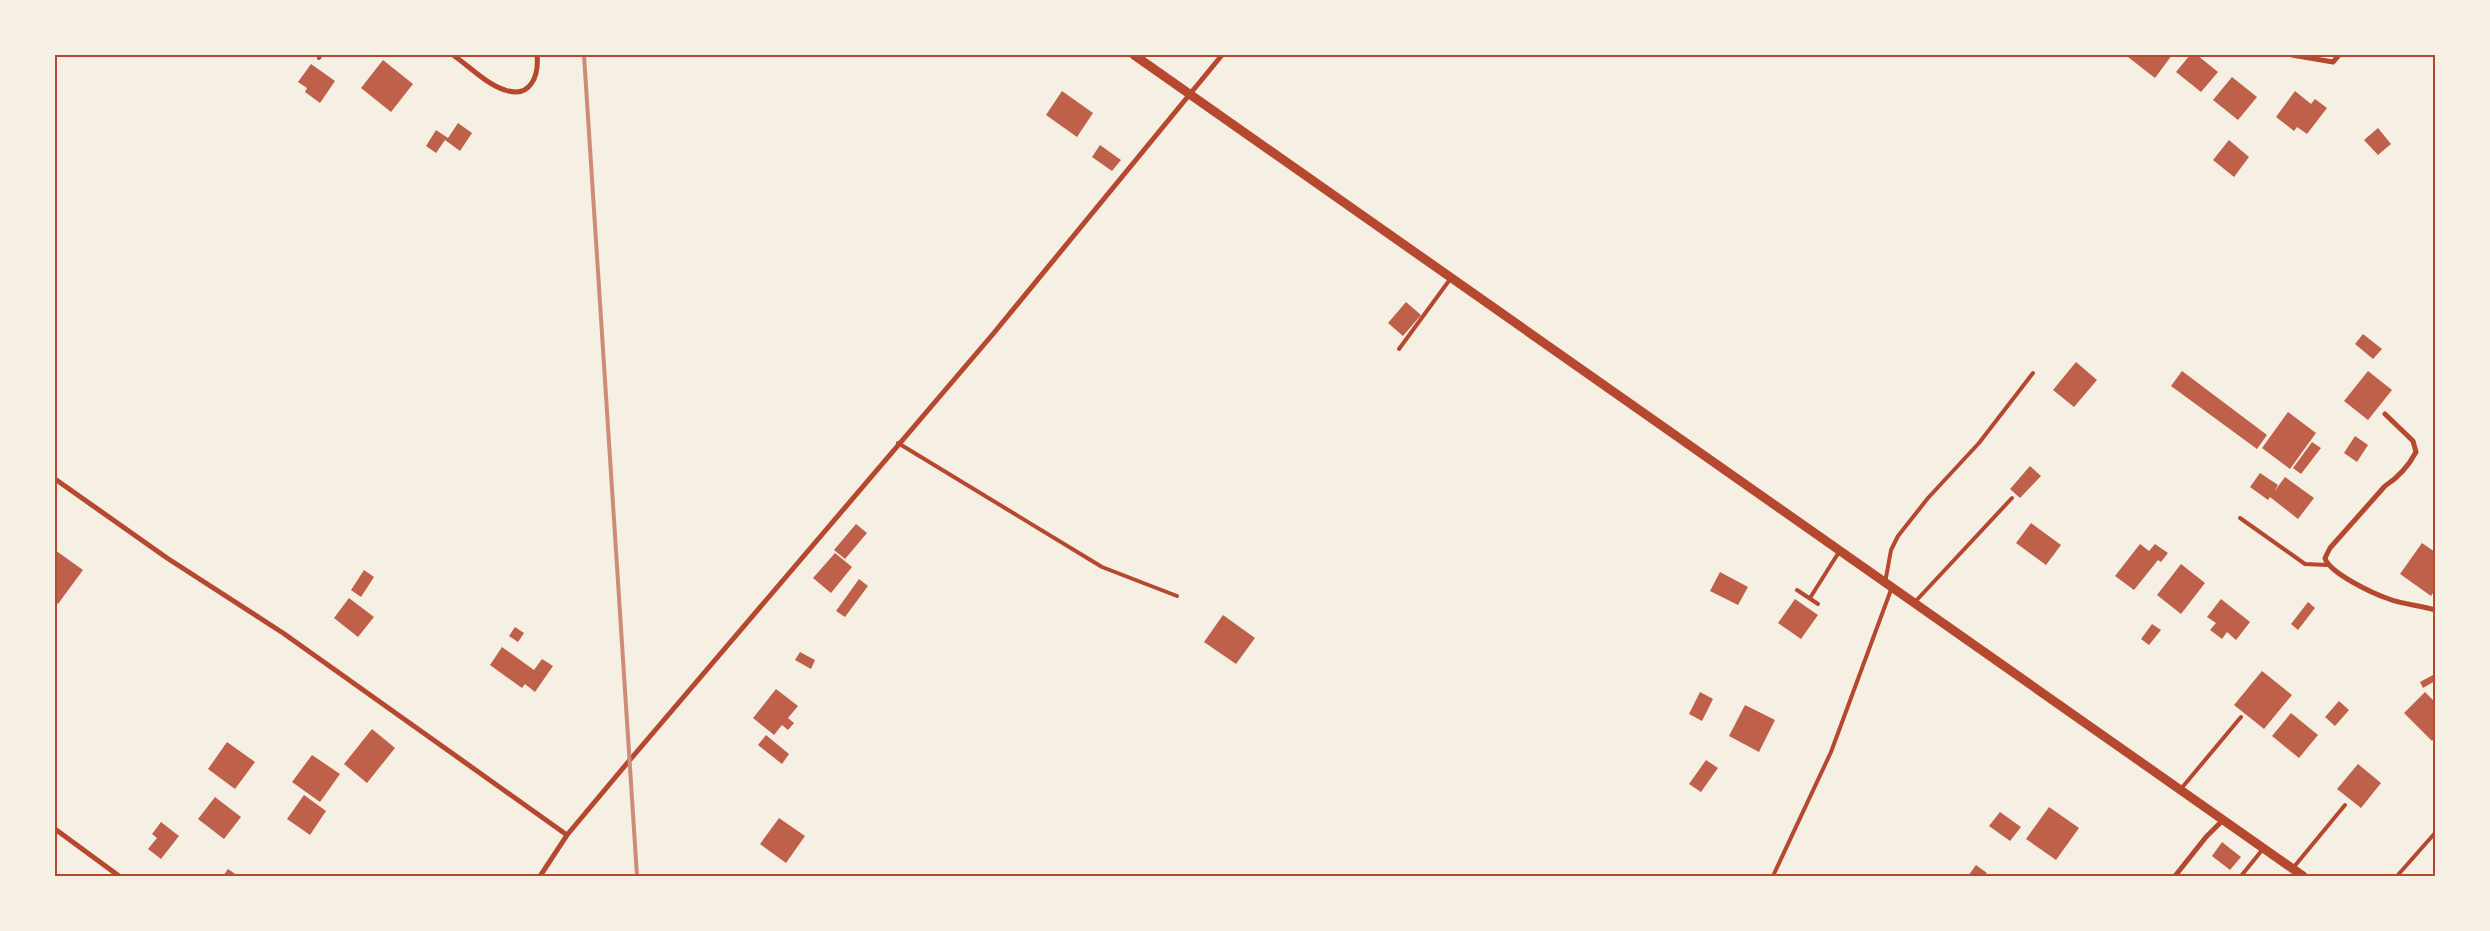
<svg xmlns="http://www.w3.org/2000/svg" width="2490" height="931" viewBox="0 0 2490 931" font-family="'Varela Round',sans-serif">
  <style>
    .building { fill: #bf614a }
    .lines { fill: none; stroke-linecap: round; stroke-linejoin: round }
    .service { stroke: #b5482f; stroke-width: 4 }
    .minor { stroke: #b5482f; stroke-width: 5 }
    .tertiary { stroke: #b5482f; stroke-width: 9 }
    .rail { stroke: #cf8b77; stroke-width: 4 }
    .neatline { fill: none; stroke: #b5482f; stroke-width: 2 }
  </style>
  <rect width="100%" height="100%" fill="#f6efe4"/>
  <path class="building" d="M2129,55h43l-17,23 -27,-21z
    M2190,55h7l21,17 -17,20 -25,-20z
    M383,60l30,24 -22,28 -30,-24z
    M311,64l24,17 -15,22 -15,-11 2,-4 -9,-6z
    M2232,77l25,20 -19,23 -25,-20z
    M1062,91l31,22 -16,24 -31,-22z
    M2295,91l16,13 4,-5 12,9 -20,26 -10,-7 -3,4 -18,-14z
    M458,123l14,10 -12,18 -15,-11 -9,13 -10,-7 10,-16 12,8z
    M2378,128l13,16 -13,11 -14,-15z
    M2229,140l20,17 -15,20 -21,-17z
    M1100,145l21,15 -9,11 -20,-14z
    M1406,302l15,13 -18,21 -15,-13z
    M2363,334l19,15 -9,10 -18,-15z
    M2076,362l21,18 -23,27 -21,-17z
    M2182,371l85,64 -10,14 -86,-63z
    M2368,371l24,19 -24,30 -24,-19z
    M2288,412l28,21 -26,36 -28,-21z
    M2355,436l13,9 -11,17 -13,-9z
    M2312,442l9,6 -20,26 -8,-6z
    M2030,466l11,10 -21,22 -10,-9z
    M2260,473l18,12 -4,7 11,-15 29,21 -16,21 -28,-22 -2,3 -18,-13z
    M2031,523l30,22 -15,20 -30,-22z
    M856,524l11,9 -22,26 -11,-9z
    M2422,543l13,9v38l-4,6 -31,-22z
    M2140,544l9,7 6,-7 13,9 -7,9 -3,-2 -24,30 -19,-14z
    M55,550l28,20 -25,34 -3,-2z
    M835,553l17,14 -21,26 -18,-15z
    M2181,564l24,19 -24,31 -24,-19z
    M364,570l10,7 -13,20 -10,-7z
    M1720,572l28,15 -10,18 -28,-14z
    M859,579l9,7 -23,31 -9,-6z
    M349,598l25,19 -16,20 -24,-19z
    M1795,599l23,16 -17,24 -23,-16z
    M2221,599l29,23 -14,18 -9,-8 -5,7 -12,-9 6,-7 -9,-6z
    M2308,602l7,6 -17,22 -7,-6z
    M1223,615l32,23 -19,26 -32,-22z
    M2152,624l9,6 -12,15 -8,-6z
    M515,627l9,6 -6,9 -9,-6z
    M502,647l32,23 8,-11 11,7 -18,26 -10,-8 -3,4 -32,-23z
    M800,652l15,8 -4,9 -16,-9z
    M2262,671l30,24 -28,34 -30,-24z
    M2433,675l2,6 -12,7 -3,-6z
    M776,689l22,17 -10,12 6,5 -6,7 -6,-5 -8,10 -21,-17z
    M1700,692l13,7 -11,22 -13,-7z
    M2425,692l10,10v35l-3,4 -28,-28z
    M2339,701l10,9 -14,16 -10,-9z
    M1745,705l30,15 -16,32 -30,-16z
    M2291,713l27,22 -19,23 -27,-22z
    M372,729l23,19 -28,35 -23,-19z
    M766,735l23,19 -7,10 -24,-19z
    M227,742l28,20 -20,27 -27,-20z
    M312,755l28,19 -20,28 -28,-20z
    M1706,760l12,8 -17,24 -12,-8z
    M2358,764l23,19 -20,25 -24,-19z
    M304,795l22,16 -16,24 -23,-16z
    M215,797l26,20 -17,22 -26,-20z
    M2049,807l30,21 -23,32 -30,-21z
    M2000,812l21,15 -11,14 -21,-15z
    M779,818l26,18 -19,27 -26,-19z
    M161,822l18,14 -18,23 -13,-10 9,-11 -5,-4z
    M2222,842l19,15 -11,13 -18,-14z
    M1976,865l11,8 -3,3h-16z
    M228,869l10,7h-15z"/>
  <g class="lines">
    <path class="service" d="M319,58l2,-3
      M1399,349l52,-71
      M898,443l204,124 75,29
      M2240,518l65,46 22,1
      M1885,583l6,-33 7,-14 30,-38 51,-55 54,-70
      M1797,590l21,14
      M1810,598l29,-46
      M1914,603l98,-105
      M2180,790l61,-73
      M2293,868l52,-63
      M1773,876l58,-124 61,-165
      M2241,876l22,-27
      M2397,876l38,-43"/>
    <path class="minor" d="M453,55c16,11 33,29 52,35 26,9 34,-15 32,-35
      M2292,55l41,7 6,-7
      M2385,414l28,27 3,11c-8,15 -17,25 -31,34l-55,62 -5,10c4,15 49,36 64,41 15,6 31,6 46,11
      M55,479l112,79 116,75 284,202
      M55,829l64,47
      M540,876l27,-41 62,-74 364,-427 229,-279
      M2175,876l31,-39 17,-17"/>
    <path class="tertiary" d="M1134,55l1169,821"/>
    <path class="rail" d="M584,55l53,821"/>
  </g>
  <rect width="2490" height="931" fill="none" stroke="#f6efe4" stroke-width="112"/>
  <rect x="56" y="56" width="2378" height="819" class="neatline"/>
</svg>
